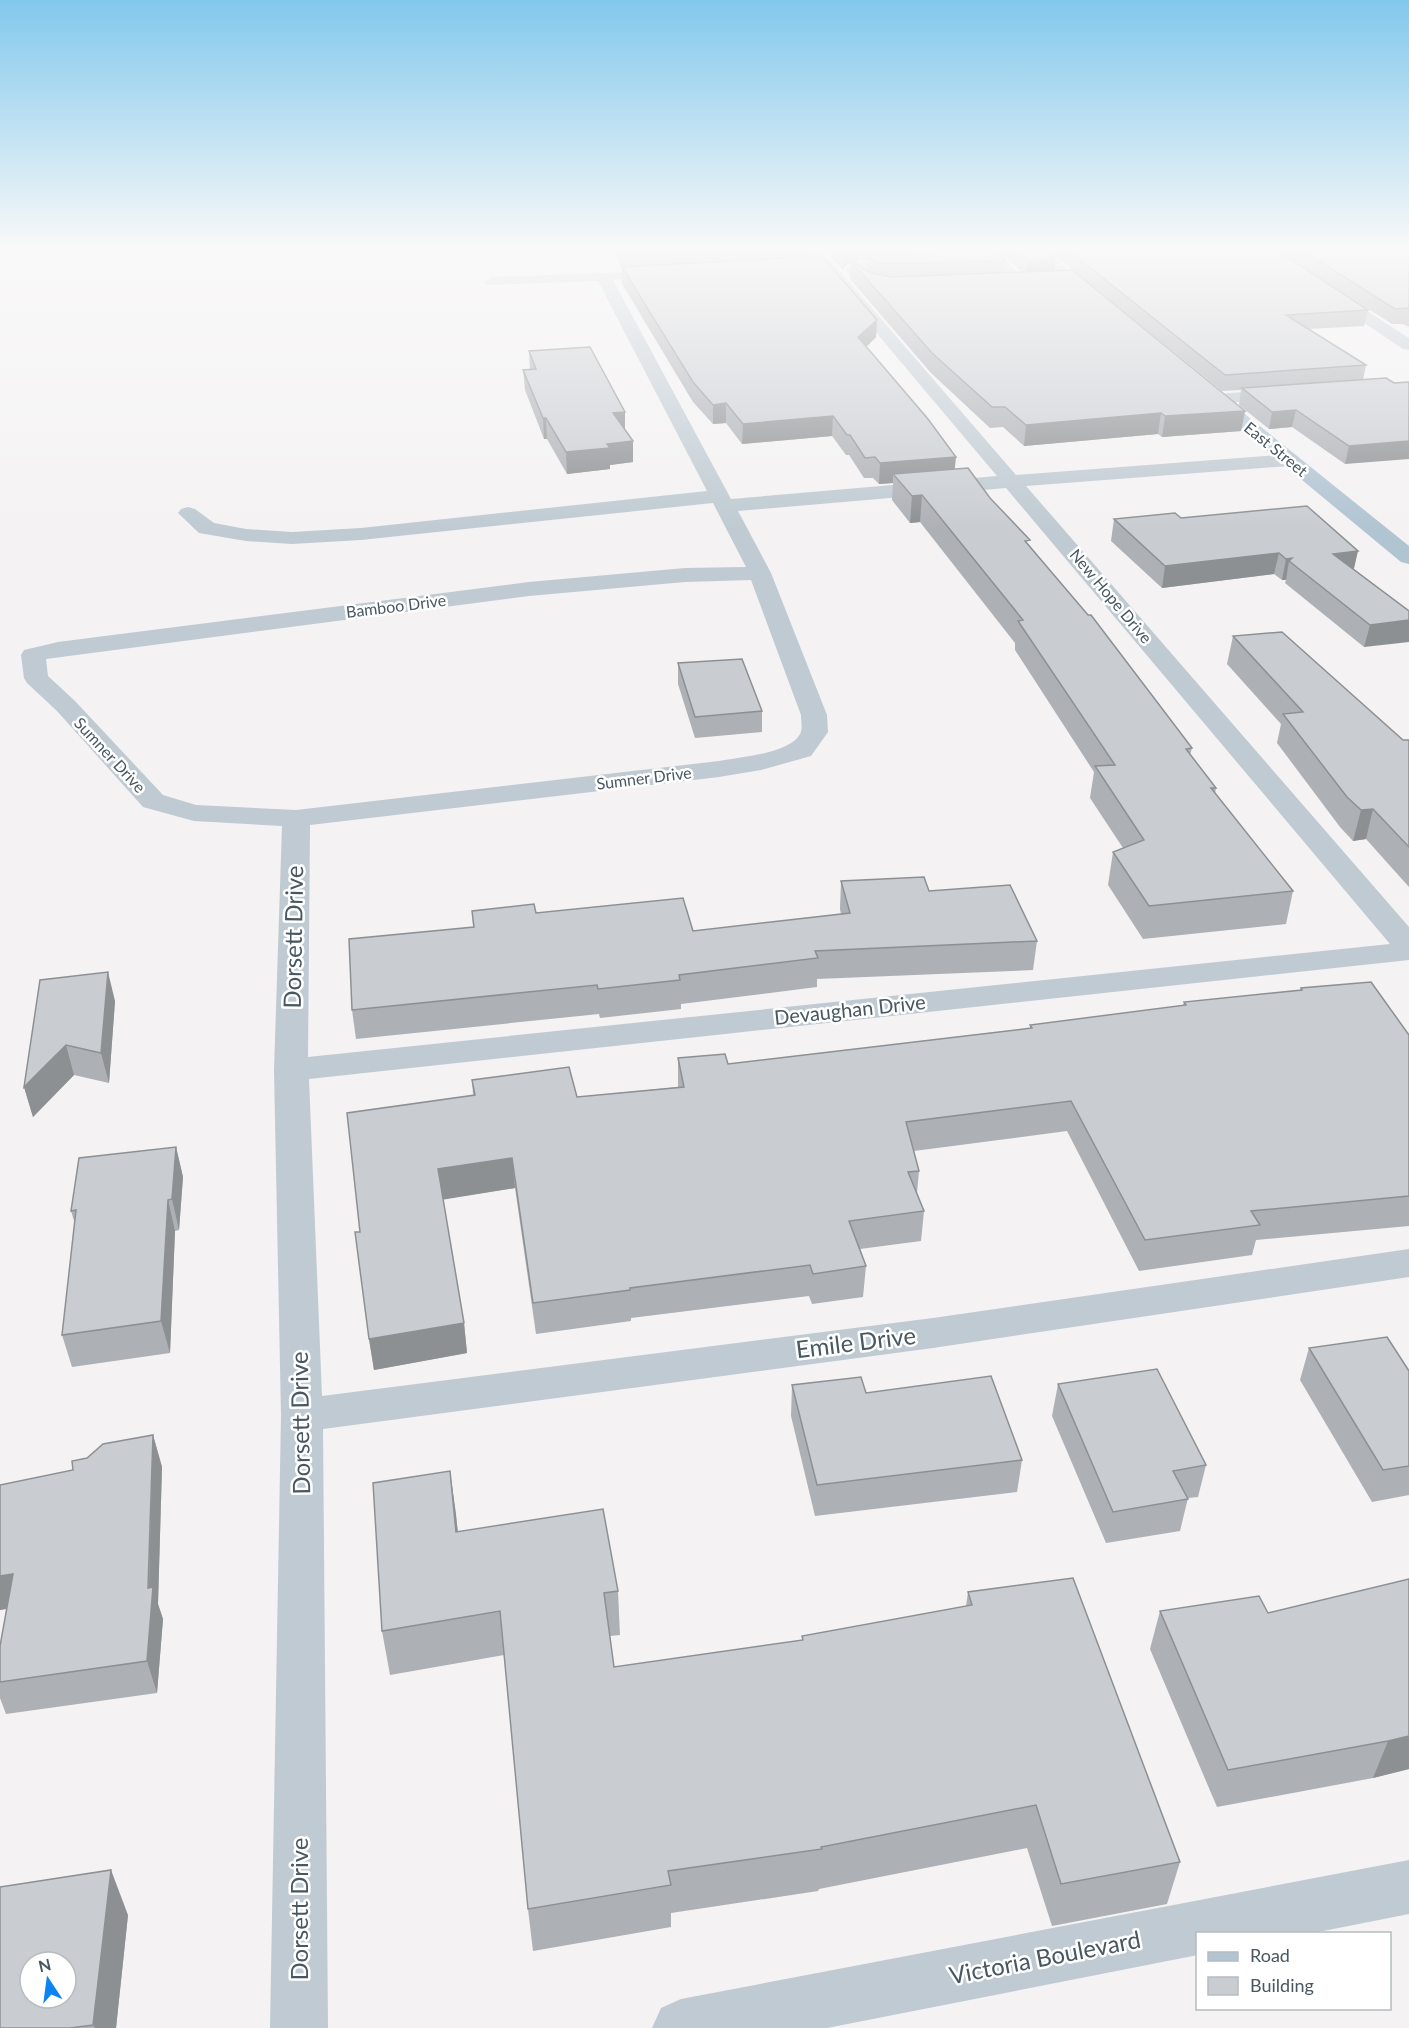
<svg xmlns="http://www.w3.org/2000/svg" width="1409" height="2028" viewBox="0 0 1409 2028" font-family="Lato,sans-serif">
  <style>
    .lines { fill: none; stroke-linecap: round; stroke-linejoin: round }
    .minor { fill: #bfcad2; fill-rule: evenodd }
    .major { fill: #b0c4d2; fill-rule: evenodd }
    .wall { fill: #adb0b5; fill-rule: evenodd }
    .shaded-wall { fill: #8d9093 }
    .building { fill: #c9cdd2; stroke: #8d9093; stroke-width: 1.5; fill-rule: evenodd }
    .labels { text-anchor: middle; stroke-width: 5; stroke-linejoin: round; paint-order: stroke }
    .far-street-label { font-size: 16px; fill: #485761; stroke: #fff }
    .street-label { font-size: 20px; fill: #485761; stroke: #fff }
    .near-street-label { font-size: 24px; fill: #485761; stroke: #fff }
  </style>
  <rect width="100%" height="100%" fill="#f4f2f2"/>
  <g class="lines">
    <path class="minor" d="M804,247h15l197,228 274,-21 7,2 3,4 -3,4 -7,2 -264,20 383,441v33l-1100,119 13,317 611,-78 476,-69v28l-476,71 -610,81 5,599h-58l11,-613 -7,-345 8,-244 -88,-5 -51,-14 -86,-96 -30,-28 -3,-5 -3,-23 3,-5 34,-8 471,-60 156,-14 61,-1 -33,-64 -352,37 -69,4 -46,-3 -47,-8 -21,-20 3,-4 7,-2 7,2 19,14 32,6 46,3 69,-4 346,-37 -109,-210 -111,4 -3,-3 8,-5 138,-5 3,3 -3,3 -17,2 118,219 266,-23zM1006,488l384,456 -1082,113 2,-232 409,-48 42,-7 50,-14 17,-24 -1,-17 -56,-142 -33,-62zM751,580l50,135c0,6 2,14 -1,19 -11,20 -60,23 -81,27l-423,49 -100,-5 -33,-10 -88,-94 -27,-25 -2,-17 483,-63 156,-14z
      M1250,247h18l141,91v12l-6,-1z
      M996,256l5,1 27,23 3,3 -3,3h-10l-26,-21h-30l-7,-4 7,-4z
      M913,260l5,1 2,3 -2,3 -57,3c8,10 22,10 30,19l-8,5 -26,-11 -12,-14 13,-7z
      M1285,389l6,1 3,4 -3,4 -76,6 -6,-1 -3,-4 3,-4 6,-1z
      M1409,1860v54l-101,20h-110v21l-371,73h-175l9,-20 20,-9z"/>
    <path class="major" d="M1025,247h16l61,50 2,3 -2,3h-12z
      M1209,389l6,1 194,156v18l-8,-2 -198,-164 -3,-4 3,-4z"/>
  </g>
  <path class="wall" d="M614,247h197v9l66,64 -1,17 -10,10 89,122 35,29 40,48 162,202 -2,7 26,33 -1,6 78,97 -7,33 -143,15 -35,-54 5,-33 10,-4 -33,-50 4,-26 -79,-122v-7l-95,-121 -10,1 -18,-23 1,-17 -14,1 -6,-6h-9l-15,-23h-3l-14,-19 -90,8 -16,-21 -13,1 -20,-22 -71,-118v-17l-8,-15z
    M822,247h219l13,24 191,140 -4,20 -79,6 -4,-3 -134,12 -21,-19 -13,1 -59,-55 -81,-94 1,-16 -7,4v4zM998,254l4,1 20,17 -19,1 2,-13zM868,259l-1,12 -14,-9 5,-2z
    M1044,247h228l96,63 -4,16 -56,3 58,36 -3,15 23,-2 -41,86 -53,-37 -23,2 -30,-24 2,-15 -19,1z
    M1272,247h137v80l-6,-3h-11z
    M529,351l96,80 8,10v21l-23,3v4l-43,5 -20,-35h-3l-19,-49 -2,-20h7z
    M1181,518l173,51 55,42 -45,36 -79,-64 1,-3h-4l-8,-6 -112,14 -51,-47 3,-22z
    M1233,636l170,104h6v147l-43,-48 -13,2 -13,-14 -63,-84 4,-19 -54,-60z
    M678,663l84,48v21l-67,6 -17,-54z
    M841,881l88,10 108,50 -4,29 -216,9v8l-136,17v5l-81,9 -1,-4 -243,25 -4,-29 121,-83 -1,-16 64,2 157,18 148,-17 -1,-5z
    M40,980l75,21 -6,82 -35,-8 -41,42 -9,-30z
    M1301,988l108,47v191l-153,14 -4,15 -113,16 -72,-140 -153,20 5,20 -2,22 7,18 -3,30 -61,8 6,17 -3,31 -51,7 -3,-8 -178,22v3l-95,13 -21,-146 -72,11 21,124 3,30 -93,17 -5,-31 -9,-107 113,-137 -1,-15 105,17 101,-10v-29l50,6 302,-36v-3l153,-19 1,-4 116,-12z
    M176,1147l7,30 -4,53 -4,1 -5,122 -98,14 -10,-32 13,-111 -4,-13z
    M1309,1348l100,23v124l-37,7 -72,-122z
    M1058,1384l148,81 -8,32 -10,1 -8,33 -74,12 -54,-127z
    M792,1385l74,8 156,67 -5,32 -202,24 -24,-100z
    M153,1435l9,32 -4,137 5,15 -6,74 -151,21 -6,-16v-52l7,-37 -7,1v-125l73,-15 14,-12z
    M450,1471l8,61 160,59 2,44 -10,1 4,31 188,-27v-4l164,-30 2,-14 212,270 -13,42 -115,22 -25,-78 -208,41 -1,2 -147,22v14l-138,24 -5,-42 -24,-254 -114,20 -8,-44z
    M1409,1579v190l-36,9 -156,29 -67,-158 10,-38 108,2z
    M128,1915l-12,113h-116z"/>
  <path class="shaded-wall" d="M855,247h3v13l-6,3 -1,-2v2l-7,4 1,-14z
    M1055,259l-1,15 -27,2 1,-15z
    M877,320l-1,17 -19,19 1,-19z
    M726,403v20l-13,1v-19z
    M1296,410l-4,17 -23,2 3,-17z
    M1245,411l-4,20 -79,6 3,-21z
    M625,412v21l-12,-20z
    M1161,413l-3,21 -134,12 2,-21z
    M833,416l-1,20 -90,8 1,-20z
    M543,418h3l1,21h-3z
    M633,441v21l-23,3v4l-43,5 -1,-22 41,-8z
    M1409,441v18l-64,5 4,-18z
    M956,457l-2,20 -61,-3v9l-14,1 1,-21z
    M922,495l-2,27 -10,1 2,-27z
    M1358,551l-5,22 -20,-19z
    M1279,553l-5,21 -112,14 3,-22z
    M1292,558l-3,3 -3,19h-4l4,-21z
    M1409,620v22l-45,5 6,-22z
    M1373,809l-7,30 -13,2 8,-31z
    M108,972l7,29 -6,82 -8,-30z
    M66,1045l8,30 -41,42 -9,-30z
    M176,1147l7,30 -4,53 -7,-31z
    M512,1158l3,30 -74,12 -3,-31z
    M168,1200l7,31 -5,122 -9,-32z
    M464,1323l3,30 -93,17 -5,-31z
    M153,1435l9,32 -4,137 5,15 -6,74 -10,-32z
    M450,1471l6,43 6,62 -6,-44z
    M13,1574l11,31 -24,5v-34z
    M1409,1736v33l-36,9 15,-37z
    M111,1870l17,45 -12,113h-21l-2,-3z"/>
  <path class="building" d="M619,247h135l-131,7z
    M836,247h19l-10,6v4z
    M1012,247h29l14,12 -27,2z
    M1064,247h208l96,63 -82,5 80,50 -141,10z
    M1297,247h112v63l-2,-2 -12,1z
    M993,250l12,10 -113,4 -15,-2 -9,-7z
    M822,256l55,64 -19,17 70,82 28,38 -76,6 -5,-6 -10,1 -15,-23h-3l-14,-19 -90,8 -17,-21 -13,2 -20,-23 -71,-115z
    M851,261l20,12 21,4 180,-7 173,141 -80,5 -4,-3 -135,12 -21,-18h-13l-60,-54z
    M590,347l35,65 -12,1 20,28 -26,3 3,4 -44,4 -20,-34h-3l-20,-48 13,-1 -7,-18z
    M1386,378l8,5 15,-1v59l-60,5 -53,-36 -24,2 -30,-24z
    M968,468l22,30 40,42 -5,1 63,74h3l101,133 -6,1 30,39h-5l82,103 -144,15 -36,-54 31,-12 -49,-74 20,-1 -97,-144 5,-1 -101,-125 -10,1 -19,-22z
    M1307,506l51,45 -25,3 76,57v9l-39,5 -81,-64 3,-3 -6,1 -7,-6 -114,13 -51,-47 61,-6 6,5z
    M1282,632l121,108h6v107l-36,-38 -12,1 -14,-13 -64,-83 20,-2 -70,-76z
    M742,659l20,52 -67,6 -17,-54z
    M924,877l5,14 81,-6 27,56 -222,10 3,7 -139,17 1,5 -82,9 -1,-4 -245,25 -3,-71 125,-12 -2,-16 62,-7 2,9 147,-15 10,33 157,-18 -9,-32z
    M108,972l-7,81 -35,-8 -42,42 16,-107z
    M1371,982l38,53v161l-158,15 9,14 -115,15 -74,-139 -165,21 13,49 -11,1 16,39 -75,10 17,45 -53,8 -3,-9 -180,23v2l-97,13 -21,-145 -74,11 26,154 -95,16 -14,-107h5l-13,-119 128,-18 -3,-15 97,-13 8,30 107,-10 -6,-29 47,-4 3,10 304,-36 -2,-3 156,-20 -2,-3 118,-12 -1,-2z
    M176,1147l-4,52 -4,1 -7,121 -99,14 14,-125 -5,1 8,-53z
    M1387,1337l22,34v95l-26,4 -74,-122z
    M1157,1369l49,96 -33,6 15,28 -75,13 -55,-128z
    M991,1376l31,84 -205,25 -25,-100 69,-8 5,16z
    M153,1435l-5,153 5,-1 -6,74 -147,21v-36l13,-72 -13,2v-91l73,-15 -1,-9 15,-3 16,-14z
    M450,1471l6,61 147,-23 15,82 -14,2 10,74 189,-27 -1,-4 170,-31 -4,-13 105,-14 107,284 -119,22 -25,-79 -215,42 1,2 -154,22 3,14 -143,24 -28,-298 -118,20 -9,-148z
    M1409,1579v157l-21,5 -160,29 -68,-159 99,-15 9,17z
    M111,1870l-18,155 -23,3h-70v-141zM30,1962h36v36h-36z"/>
  <linearGradient id="sky" x2="0" y2="1"><stop stop-color="#82c8ec"/><stop offset="0.47" stop-color="#faf9f9"/><stop offset="1" stop-color="#faf9f9" stop-opacity="0"/></linearGradient>
  <rect width="1409" height="531" fill="url(#sky)"/>
  <g class="labels">
    <g class="far-street-label">
      <text transform="translate(1276 449) rotate(39)" y="6">East Street</text>
      <text transform="translate(1111 596) rotate(50)" y="6">New Hope Drive</text>
      <text transform="translate(396 606) rotate(-7)" y="6">Bamboo Drive</text>
      <text transform="translate(110 755) rotate(47)" y="6">Sumner Drive</text>
      <text transform="translate(644 778) rotate(-7)" y="6">Sumner Drive</text>
    </g>
    <g class="street-label">
      <text transform="translate(850 1010) rotate(-6)" y="7">Devaughan Drive</text>
    </g>
    <g class="near-street-label">
      <text transform="translate(294 937) rotate(-89)" y="8">Dorsett Drive</text>
      <text transform="translate(856 1343) rotate(-7)" y="8">Emile Drive</text>
      <text transform="translate(301 1423) rotate(-91)" y="8">Dorsett Drive</text>
      <text transform="translate(300 1909) rotate(-90)" y="8">Dorsett Drive</text>
      <text transform="translate(1045 1958) rotate(-11)" y="8">Victoria Boulevard</text>
    </g>
  </g>
  <rect x="1196" y="1932" width="195" height="78" fill="#ffffff" stroke="#b6bcc0" stroke-width="1.5"/>
  <rect x="1208" y="1952" width="30" height="9" fill="#b0c4d2" stroke="#b6bcc0" stroke-width="1.5"/>
  <text x="1250" y="1962" font-size="18" fill="#485761">Road</text>
  <rect x="1208" y="1977" width="30" height="18" fill="#c9cdd2" stroke="#b6bcc0" stroke-width="1.5"/>
  <text x="1250" y="1992" font-size="18" fill="#485761">Building</text>
  <g transform="translate(48 1980) rotate(347)"><circle r="28" fill="#ffffff" stroke="#b6bcc0" stroke-width="1.5"/>
  <path d="M0-4.5L10 22L0 15L-10 22Z" fill="#0d83f3"/>
  <text y="-9" font-size="16" font-weight="bold" text-anchor="middle" fill="#485761">N</text>
  </g>
</svg>
